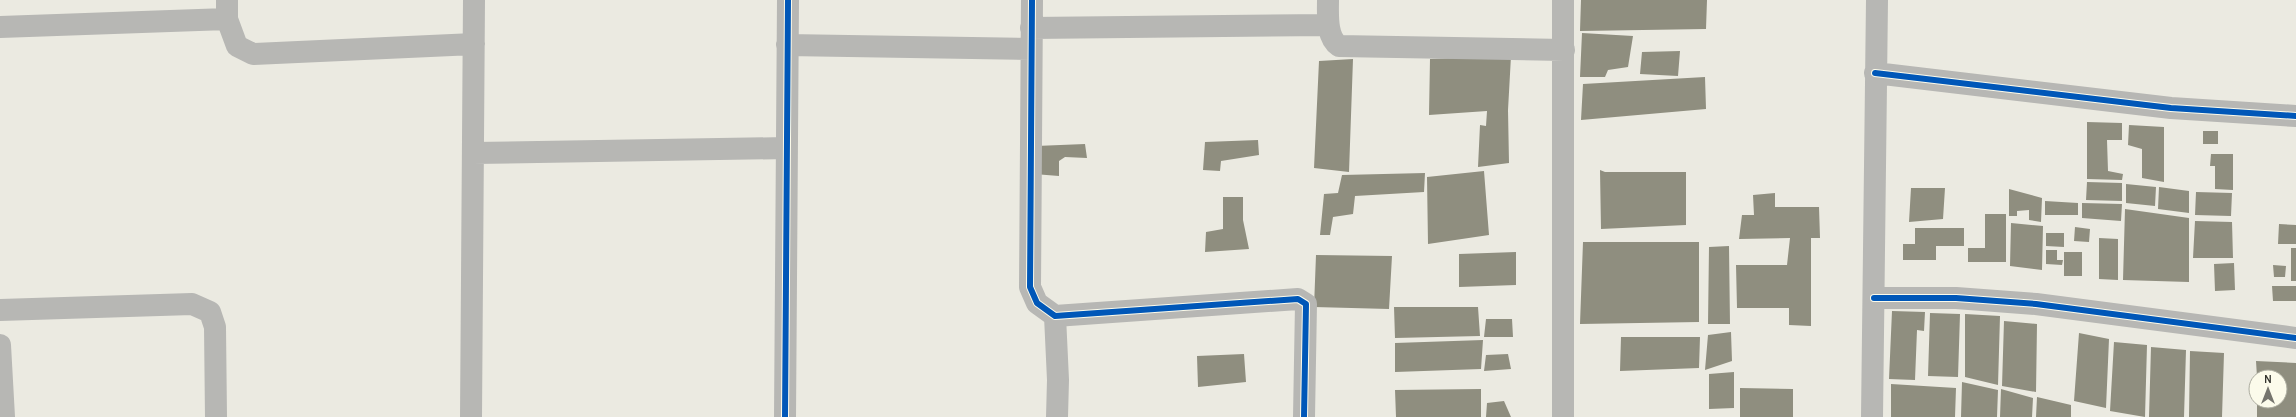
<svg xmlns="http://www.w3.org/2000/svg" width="2296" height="417" viewBox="0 0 2296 417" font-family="Karla,sans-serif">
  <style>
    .building { fill: #8f8e7f }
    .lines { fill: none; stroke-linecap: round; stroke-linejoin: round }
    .minor { stroke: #b7b7b4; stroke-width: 22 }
    .cycleway-casing { stroke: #fcfbeb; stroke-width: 8 }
    .cycleway { stroke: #0057b8; stroke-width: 6 }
  </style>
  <rect width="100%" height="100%" fill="#ebeae1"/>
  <path class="building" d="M1581,0h126l-1,29 -126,2z
    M1582,33l51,3 -5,31 -20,3 -3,7h-25z
    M1680,51l-2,25 -38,-2 2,-22z
    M1511,56l-3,54 1,53 -31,4 2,-42 6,1 1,-15 -58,4 1,-56z
    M1353,59l-4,113 -35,-4 5,-107z
    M1705,77l1,32 -125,11 2,-36z
    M2087,122l35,1v17h-15l1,31 15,3 -1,6 -35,-1z
    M2129,125l35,2v55l-22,-4v-29l-14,-4z
    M2203,131h15v13h-15z
    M1258,140l1,15 -38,6 -1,10 -17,-1 2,-28z
    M1085,144l2,14 -22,-1 -6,4v15l-25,-2 2,-28z
    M2211,154h22v36l-18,-1v-23h-5z
    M1600,170l5,2h81v53l-85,4z
    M1484,171l5,64 -61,9 -1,-67z
    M1425,173l-1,19 -69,4 -2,18 -20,3 -3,18h-10l4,-41 14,-1 4,-18z
    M2087,182l35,1v18l-36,-1z
    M2126,184l30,3 -1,19 -29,-3z
    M2159,187l30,4v22l-31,-4z
    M1911,188h34l-2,31 -34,3z
    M2009,189l33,9 -1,24 -12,-2v-10l-12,1v5h-8z
    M2196,192l36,1 -1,23 -36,-1z
    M1775,193v14h44l1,31h-9v88l-22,-1v-17h-52l-1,-43h51l3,-27 -51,1 3,-24h12l-1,-20z
    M1223,197h20v23l6,29 -44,3 1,-20 17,-3z
    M2045,201l33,2v12h-33z
    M2082,203l40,1 -1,17 -39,-3z
    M2125,209l64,9v64l-66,-2z
    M1985,214h21v48h-38v-14h17z
    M2195,221l37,1 1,36h-40z
    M2011,223l32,3 -1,44 -32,-4z
    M2279,224l17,1v19h-18z
    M2075,227l15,2 -1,13 -15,-1z
    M1915,228h49v18h-28v14h-33v-16h12z
    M2046,233h18v14l-18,-1z
    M2099,238l19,1v41l-19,-1z
    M1583,242h116v80l-119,2z
    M1729,246l1,78h-22l1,-77z
    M2291,248h5v33h-5z
    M2046,250h11v10h6l-1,5 -16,-1z
    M1516,252v33l-57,2v-33z
    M2064,252h18v24h-18z
    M1316,255l76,1 -3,53 -75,-2z
    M2234,263l1,27 -20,1 -1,-27z
    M2273,265l13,1 -1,11h-11z
    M2272,286h24v15h-23z
    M1394,307h84l2,29 -85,2z
    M1892,311l33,1 -1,19 -7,-1 -2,50 -26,-1z
    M1930,313l30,1 -2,63 -30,-1z
    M1965,314l35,2 -2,69 -33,-8z
    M1486,319h26l1,18h-29z
    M2004,321l33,3 -1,68 -34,-6z
    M1731,332l1,29 -27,9 3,-35z
    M2079,333l30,6 -3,69 -32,-7z
    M1621,337h79l-1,31 -79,3z
    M1483,340l-2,29 -86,3v-29z
    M2114,342l33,3 -2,72 -35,-6z
    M2151,347l35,3 -2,67h-35z
    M2190,351l34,2 -2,64h-33z
    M1244,354l2,28 -48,5 -1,-31z
    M1508,354l3,15 -27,2 2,-16z
    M2256,361l40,2v54h-39v-16h23v-24h-23z
    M1734,372v36l-25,1v-35z
    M1962,382l36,8 -1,27h-36z
    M1891,384l65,4 -1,29h-64z
    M1740,388l53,1v28h-53z
    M1481,389v28h-85l-1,-27z
    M2001,389l32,9 -1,19h-32z
    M2037,397l34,8v12h-35z
    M1504,401l7,16h-25l1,-14z"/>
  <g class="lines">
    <path class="minor" d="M227,0v19l10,27 16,8 221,-10
      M1032,0l-2,287 7,16 18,13 243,-17 8,5 -2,113
      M1328,0c0,14 -2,37 11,46l225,4
      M0,27l227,-8
      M1031,28l297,-3
      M787,45l244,4
      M1875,73l296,35 125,8
      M473,153l313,-5
      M1874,298h82l80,6 260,34
      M0,310l192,-6 18,8 5,15 1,90
      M1055,316l3,64 -1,37
      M0,345l4,72
      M471,417l3,-417
      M785,417l3,-417
      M1563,417v-417
      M1872,417l5,-417"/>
    <defs>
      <path id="cycleway" d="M1032,0l-2,287 7,16 18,13 243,-17 8,5 -2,113
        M1875,73l296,35 125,8
        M1874,298h82l80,6 260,34
        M785,417l3,-417"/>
    </defs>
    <use href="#cycleway" class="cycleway-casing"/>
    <use href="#cycleway" class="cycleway"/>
  </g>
  <g transform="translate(2268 389)"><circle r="19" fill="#fcfbeb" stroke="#acaca0"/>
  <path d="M0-3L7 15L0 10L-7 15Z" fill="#75746d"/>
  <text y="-6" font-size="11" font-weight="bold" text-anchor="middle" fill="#35352f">N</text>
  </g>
</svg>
